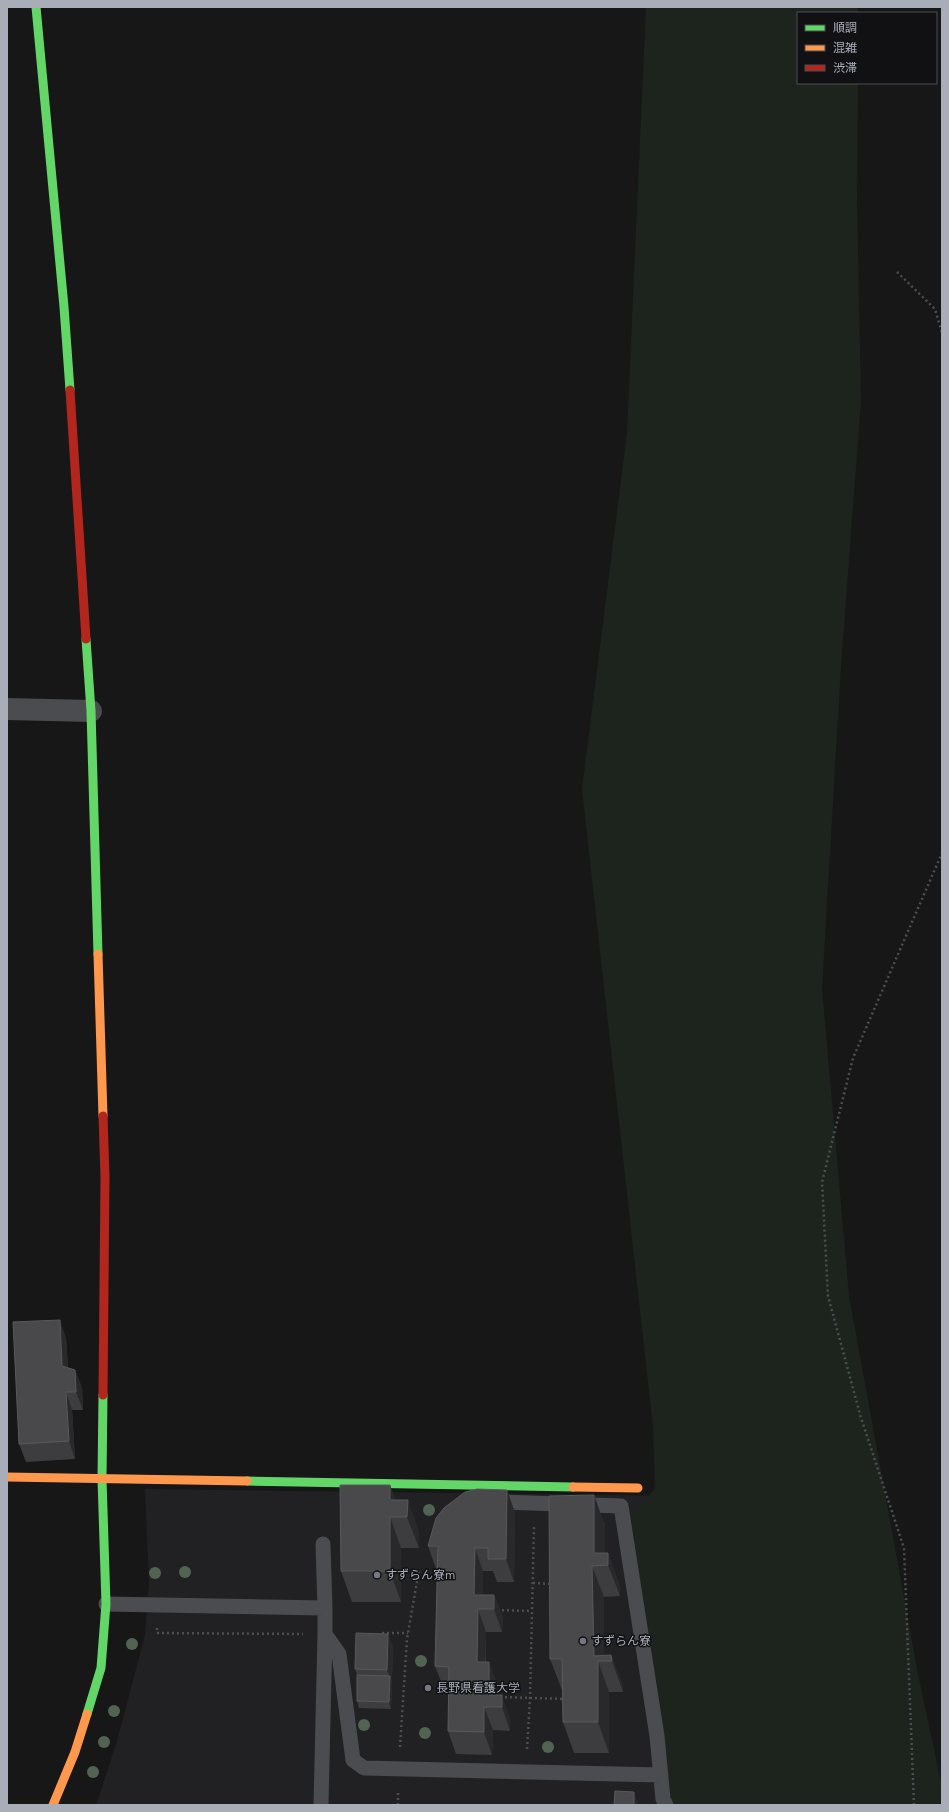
<svg xmlns="http://www.w3.org/2000/svg" width="949" height="1812" viewBox="0 0 949 1812" font-family="'Space Grotesk','Noto Sans JP',sans-serif">
  <style>
    .built { fill: #212123 }
    .green { fill: #1d241e }
    .lines { fill: none; stroke-linecap: round; stroke-linejoin: round }
    .path { stroke: #4d4e52; stroke-width: 2.5; stroke-dasharray: 2 3; stroke-linecap: butt }
    .lane { stroke: #4b4c50; stroke-width: 15 }
    .street { stroke: #4b4c50; stroke-width: 22 }
    .fast { stroke: #63d668; stroke-width: 9 }
    .slow { stroke: #ff974d; stroke-width: 9 }
    .jam { stroke: #b3261e; stroke-width: 9 }
    .tree { fill: #506451 }
    .wall { fill: #3d3d3f }
    .shaded-wall { fill: #29292a }
    .building { fill: #49494c; stroke: #58595d }
    .poi-dot { fill: #757880; stroke: #111113; stroke-width: 1.5 }
    .labels { text-anchor: middle; stroke-width: 3; stroke-linejoin: round; paint-order: stroke }
    .poi-label { font-size: 12px; fill: #a8adb8; stroke: #111113; text-anchor: start }
  </style>
  <rect width="100%" height="100%" fill="#171717"/>
  <path class="built" d="M145,1489l545,7 57,309h-651l21,-64 28,-106 4,-53z"/>
  <path class="green" d="M646,7h212v6h-60v70h60l-1,116 4,202 -20,265 -19,322 27,308 69,378 24,113v18h-271l-6,-32 -34,-255 24,-30 -2,-61 -71,-638 45,-356z"/>
  <g class="lines">
    <path class="path" d="M897,272l38,37 7,24
      M533,1583l19,1
      M497,1610l35,1
      M157,1628v5l146,1
      M382,1633h26
      M500,1697l65,2
      M400,1747l7,-108 12,-69
      M527,1749l3,-51 4,-172
      M398,1805v-13
      M914,1805l-10,-257 -43,-130 -33,-122 -6,-114 31,-124 89,-205"/>
    <path class="lane" d="M504,1502l117,4 36,230 6,63 3,6
      M323,1544l2,64
      M106,1604l219,4v26l14,20 14,106 11,8 297,7
      M321,1805l4,-171"/>
    <path class="street" d="M7,709l84,2"/>
    <path class="fast" d="M36,7l28,300 6,83
      M86,639l5,72 7,243
      M247,1481l326,6
      M87,1714l14,-46 5,-64 -4,-125 1,-84"/>
    <path class="slow" d="M98,954l5,162
      M7,1477l240,4
      M573,1487l65,1
      M53,1805l22,-53 12,-38"/>
    <path class="jam" d="M70,390l16,249
      M103,1395l2,-218 -2,-61"/>
  </g>
  <g class="tree">
    <circle cx="429" cy="1510" r="6"/>
    <circle cx="185" cy="1572" r="6"/>
    <circle cx="155" cy="1573" r="6"/>
    <circle cx="132" cy="1644" r="6"/>
    <circle cx="421" cy="1661" r="6"/>
    <circle cx="114" cy="1711" r="6"/>
    <circle cx="364" cy="1725" r="6"/>
    <circle cx="425" cy="1733" r="6"/>
    <circle cx="104" cy="1742" r="6"/>
    <circle cx="548" cy="1747" r="6"/>
    <circle cx="93" cy="1772" r="6"/>
  </g>
  <path class="wall" d="M66,1338l2,30 7,2 7,18 1,22h-11l3,49 -49,3 -7,-18z
    M390,1485l5,15 24,31v17h-18v54h-49l-11,-31z
    M507,1490l8,23 -1,69h-17l-4,-11h-10v24h11l9,23 -1,14h-16v30l12,23 -1,10 13,23v13l-17,-1 -1,25 -36,-1 -8,-23 1,-41 -5,-1 -9,-23 2,-97h-1l-8,-23z
    M594,1495l11,31v27h3l11,31 1,12 -16,1v59l7,-1 12,31v6h-14v61h-35l-11,-31 -1,-32 -12,-31z
    M393,1646l-2,63 -32,-1 -2,-7v-26l-2,-6z"/>
  <path class="shaded-wall" d="M60,1320l6,18 3,46 -7,-18z
    M75,1370l7,18 1,22 -7,-18z
    M66,1392l6,18 3,49 -6,-18z
    M390,1485l11,31 -11,-16z
    M507,1490l8,23 -1,69 -8,-23z
    M594,1495l11,31v39l-11,-12z
    M408,1500l11,31v17l-12,-31z
    M390,1517l11,31v54l-11,-31z
    M475,1548l8,23v38l-9,-14z
    M608,1553l11,31 1,12 -12,-31z
    M592,1566l12,31v64h-6l11,31v61l-11,-31 -4,-66z
    M494,1595l9,23 -1,14 -8,-23z
    M478,1609l8,23 -1,53 -8,-23z
    M388,1634l5,12 -1,36 -5,-12z
    M611,1655l12,31v6l-11,-31z
    M489,1662l9,23 -1,22 -8,-12z
    M390,1676l2,6 -1,27 -2,-7z
    M502,1695l8,23v13l-8,-24z
    M484,1707l9,23 -1,25 -8,-23z
    M634,1792l5,13h-5z"/>
  <path class="building" d="M60,1320l2,46 13,4 1,22h-10l3,49 -50,3 -6,-122z
    M340,1485h50v15h18l-1,17h-17v54h-49z
    M477,1489l30,1 -1,69h-18v-11h-13l-1,47h20v14h-16l-1,53h12v33h13v12h-18v25l-36,-1 1,-64 -14,-1 3,-120h-10l8,-28 8,-10 21,-16z
    M594,1495v58h14v12l-16,1 2,90 17,-1 1,6h-14v61h-35l-1,-63h-12l-1,-163z
    M356,1633l32,1 -1,36 -32,-1z
    M357,1675l33,1 -1,26 -32,-1z
    M615,1791l19,1v13h-20z"/>
  <g class="poi-dot">
    <circle cx="377" cy="1575" r="4"/>
    <circle cx="583" cy="1641" r="4"/>
    <circle cx="428" cy="1688" r="4"/>
  </g>
  <g class="labels">
    <g class="poi-label">
      <text x="385" y="1579">すずらん寮m</text>
      <text x="591" y="1645">すずらん寮</text>
      <text x="436" y="1692">長野県看護大学</text>
    </g>
  </g>
  <rect width="949" height="1812" fill="none" stroke="#a8adb8" stroke-width="16"/>
  <rect x="797" y="12" width="140" height="72" fill="#111113" stroke="#4d4f55"/>
  <rect x="805" y="25" width="20" height="6" fill="#63d668" stroke="#4d4f55"/>
  <text x="833" y="32" font-size="12" fill="#a8adb8">順調</text>
  <rect x="805" y="45" width="20" height="6" fill="#ff974d" stroke="#4d4f55"/>
  <text x="833" y="52" font-size="12" fill="#a8adb8">混雑</text>
  <rect x="805" y="65" width="20" height="6" fill="#b3261e" stroke="#4d4f55"/>
  <text x="833" y="72" font-size="12" fill="#a8adb8">渋滞</text>
</svg>
